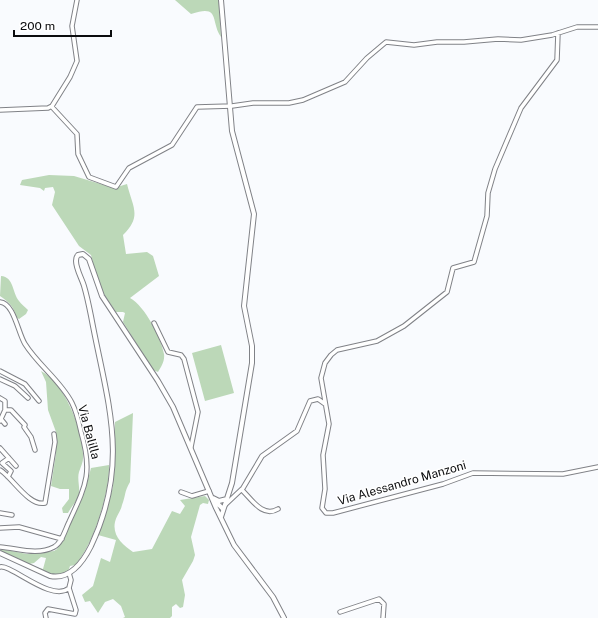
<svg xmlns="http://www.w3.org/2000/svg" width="598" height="618" viewBox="0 0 598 618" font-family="'Public Sans',sans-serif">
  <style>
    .green { fill: #bcd8b8 }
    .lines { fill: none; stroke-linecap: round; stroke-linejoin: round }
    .minor-casing { stroke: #808287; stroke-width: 5.5 }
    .tertiary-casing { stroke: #808287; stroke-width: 6 }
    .minor { stroke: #fff; stroke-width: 3.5 }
    .tertiary { stroke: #fff; stroke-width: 4 }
    .labels { text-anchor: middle; stroke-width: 3; stroke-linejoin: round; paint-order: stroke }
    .street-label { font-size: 12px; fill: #0b0c0e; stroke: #fff }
  </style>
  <rect width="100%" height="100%" fill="#f9fbfe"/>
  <path class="green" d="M175,0h44l2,37c-11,-16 0,-33 -30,-23z
    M49,175l25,1 40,12 13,-4c6,24 15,32 -4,51l3,19 21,-2 6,4 6,20 -29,22c15,8 31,40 34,56 1,7 -3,13 -6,18l-5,-2 -30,-48 2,-9 -2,-1h-7l-17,-25 -8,-32 -12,-9 -27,-41 3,-13 -2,-5 -8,1 -1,3 -4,-3 -20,-3 2,-5z
    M1,276c13,1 11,16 18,25 2,3 6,6 9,9l-2,4 -7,5 -3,-2c-2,-10 -7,-15 -16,-21z
    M221,345l13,48 -29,8 -13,-48z
    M41,371c24,12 41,58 42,83 1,7 -2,12 -4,18 -2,7 1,15 0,22 -1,6 -8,13 -11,19h-5l-1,-5 7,-9v-10h-9l-9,-3 5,-33v-21l-8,-22 -2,-28z
    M133,413l-3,69c-6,10 -4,13 -8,23 -1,6 -6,11 -7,17 -3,14 8,23 18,30l19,-3 20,-38 8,3 5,-8 -5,-6 25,-4 4,4 -1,4 -5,-1 -3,2 -9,32 4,18 -2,6 -11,19 3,15 -2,12 -3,1 -4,-4 -4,3v9l-2,2h-47l2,-1 -4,-11 -8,-7 -8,3 -7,11 -8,-12 -5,1 -3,-7 11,-9 8,-28 9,4 6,-22 -18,-5 15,-48 2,-65z
    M109,465c1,27 -16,81 -34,100l-5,1 -2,6c-12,7 -25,-1 -36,-6l11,3 3,-11 -5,-1 -7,6 -5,1 -29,-12 1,-3 26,5 27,-3 3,-2 29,-62 5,-19z"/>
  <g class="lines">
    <defs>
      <path id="minor" d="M558,33l-1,27 -36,48 -26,61 -7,24 -1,23 -13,46 -21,6 -6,24 -43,34 -27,15 -40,9 -6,5 -6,8 -4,15 8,46 -6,31 2,34 -3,19 4,5h7l110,-29 30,-11 90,1 35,-7
        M52,107l25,27 1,20 11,23 27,10 13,-19 43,-23 25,-38 35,-1 21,-3h36l14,-3 42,-18 22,-24 19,-16 28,3 23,-3h27l34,-3 23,1 31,-5 25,-8h21
        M0,110l48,-2 4,-2 18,-29 7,-16 -5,-35 5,-26
        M0,302c14,1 18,31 25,42 13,21 36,37 47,59 5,10 7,20 9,29 12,41 5,53 -12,90 -4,8 -7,21 -15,25 -17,9 -37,1 -54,0
        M154,323l14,29 13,3 3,4 14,53 -7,35
        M0,371l25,13 14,17
        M0,379l15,7 13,12
        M0,398l5,3v9l-5,11
        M5,410h6l14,15 -1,2 7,10 4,13
        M1,419l4,5
        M0,448l16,18
        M0,470c12,7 29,37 45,33l10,-61 -1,-8
        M8,477l3,-6 -9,-8 7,-5
        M242,490c10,10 21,28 36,19
        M181,492l11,4 17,-5
        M225,505l18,-17 19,-32 35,-25 13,-30 8,-2 7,5
        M0,513l12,2
        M0,528l19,-1 43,12
        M0,567c11,-3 52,36 69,21l2,-8 -2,-7
        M340,612l39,-13 5,5 -1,14
        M46,618l-1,-5 3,-4 27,5 1,-4 -7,-22"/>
      <path id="tertiary" d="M221,0l11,131 22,83 -10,92 8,40v17l-20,120 -11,34
        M213,498l6,3 8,-2
        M214,500l9,9
        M0,553l50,23c20,4 33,-14 41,-30 40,-85 16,-144 0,-230 -2,-10 -4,-20 -7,-30 -2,-7 -8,-17 -8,-25 0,-3 0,-4 2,-6l5,-1 6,5 13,37 56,85 15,26 43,101 18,37 39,52 11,21"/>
    </defs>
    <use href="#minor" class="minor-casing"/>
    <use href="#tertiary" class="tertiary-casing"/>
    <use href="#minor" class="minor"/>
    <use href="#tertiary" class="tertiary"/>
  </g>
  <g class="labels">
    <g class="street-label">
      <text transform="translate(89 432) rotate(75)" y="4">Via Balilla</text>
      <text transform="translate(402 483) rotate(-16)" y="4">Via Alessandro Manzoni</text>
    </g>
  </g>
  <path d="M14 30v6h97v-6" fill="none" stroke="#0b0c0e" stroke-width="2"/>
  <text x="20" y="30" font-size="12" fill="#0b0c0e" stroke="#ffffff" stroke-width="3" paint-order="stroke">200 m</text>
</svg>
